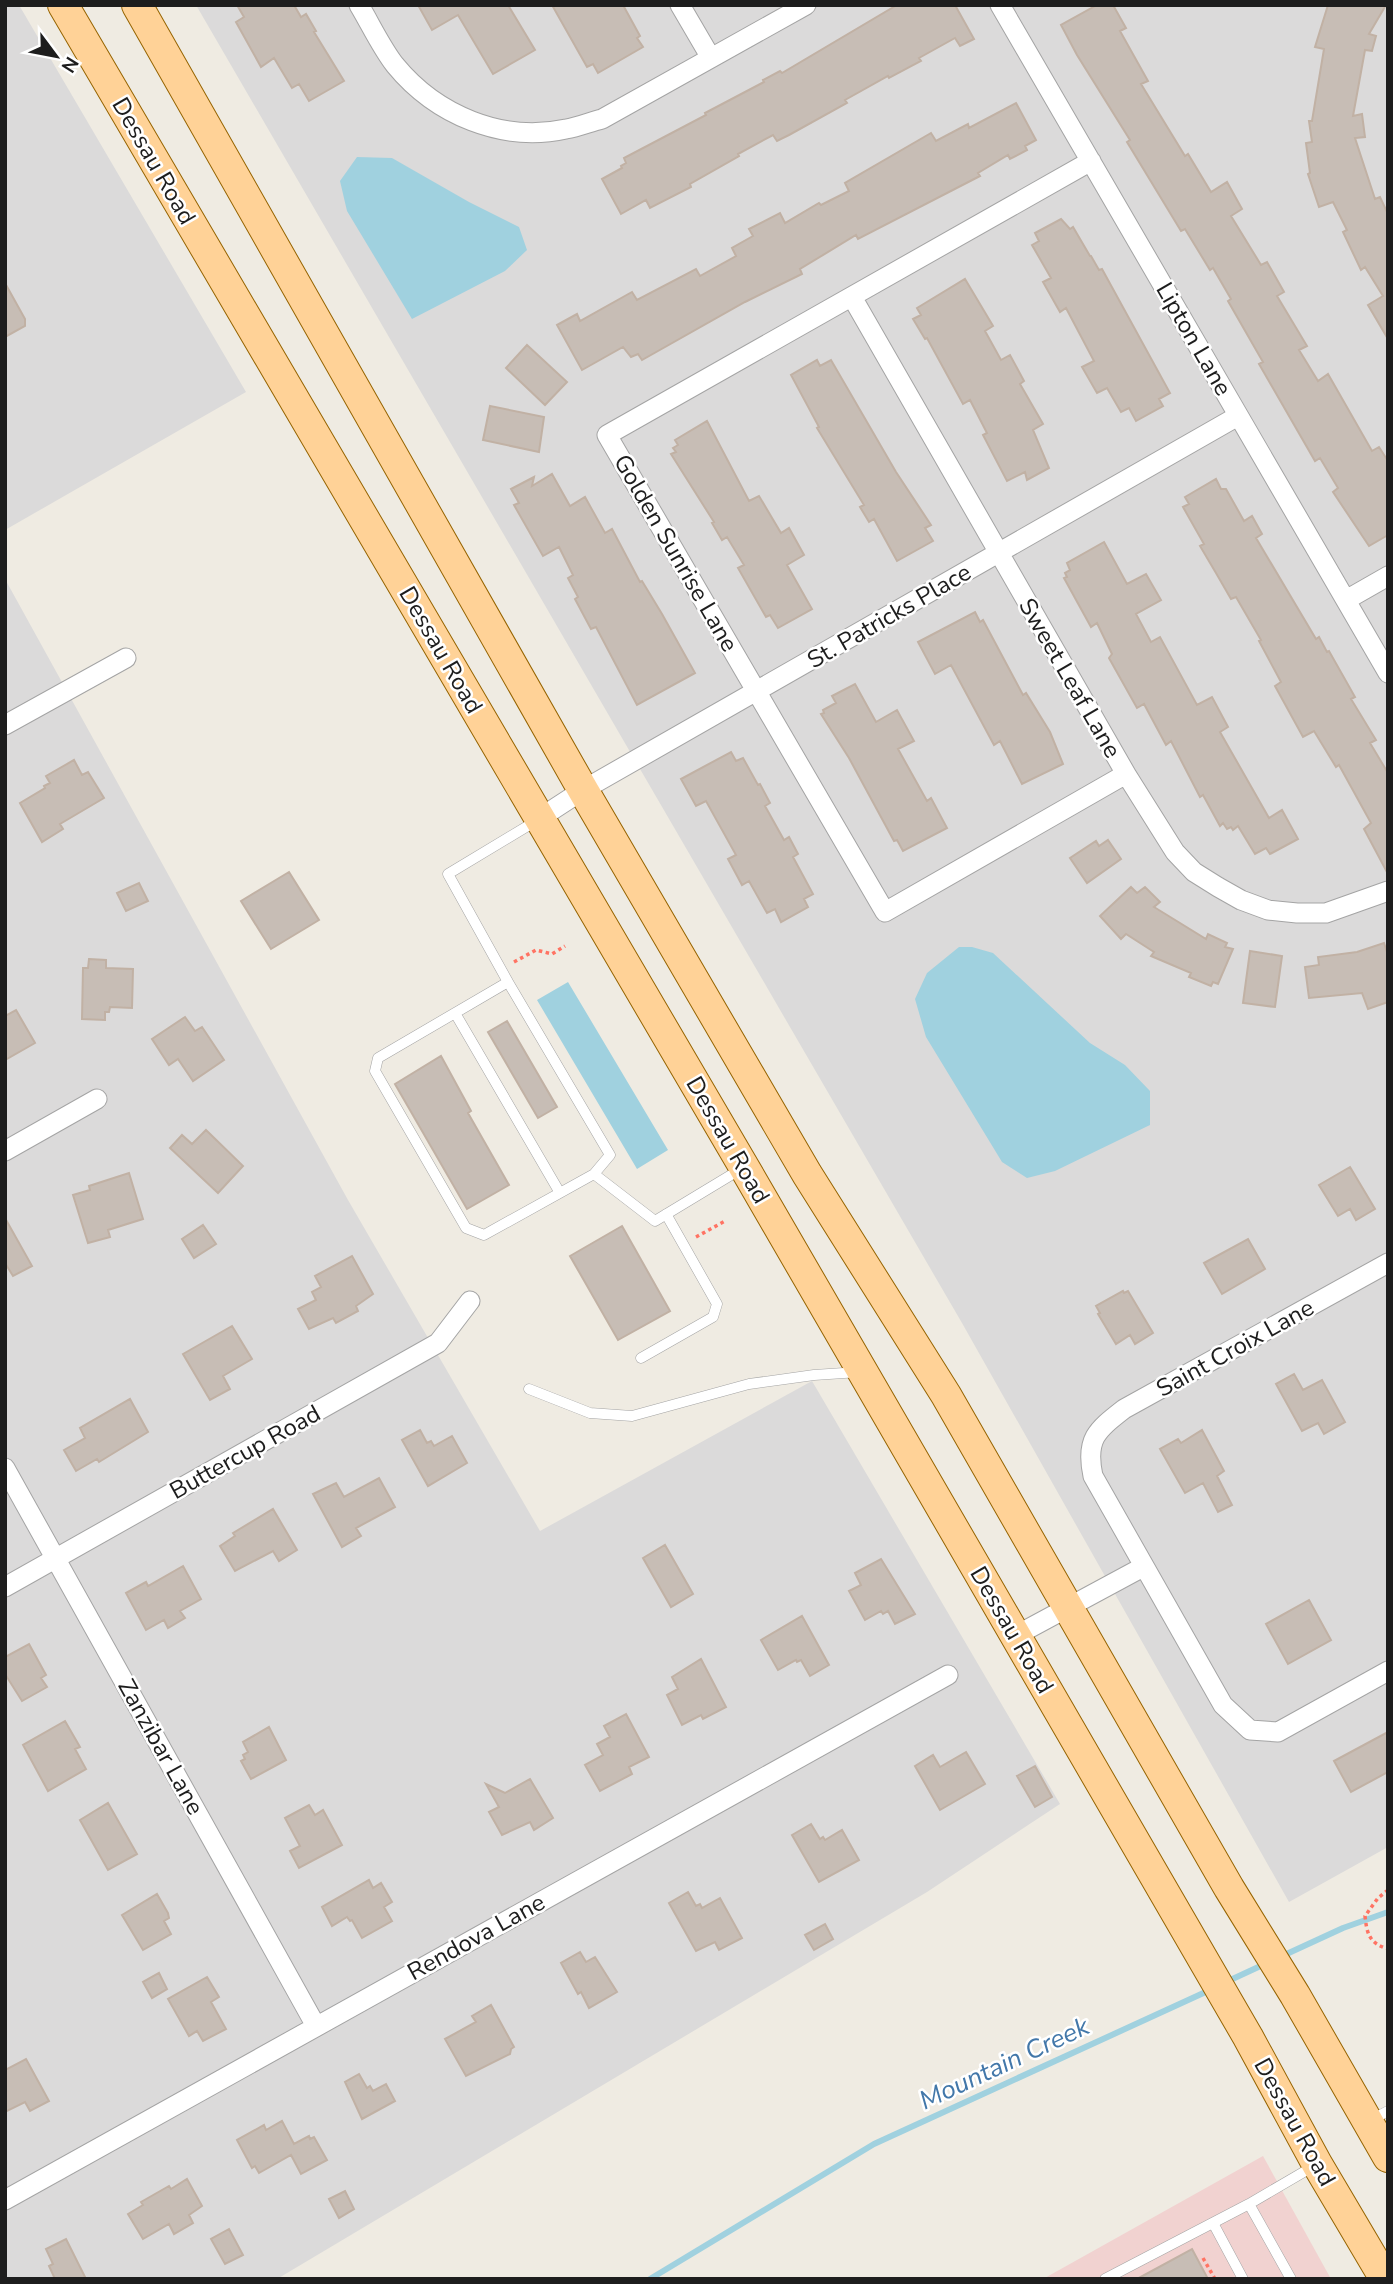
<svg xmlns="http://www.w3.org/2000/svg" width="1393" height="2284" viewBox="0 0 1393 2284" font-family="'Nunito Sans',sans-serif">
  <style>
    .residential { fill: #dbdada }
    .commercial { fill: #f1d2d0 }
    .water { fill: #a0d1df }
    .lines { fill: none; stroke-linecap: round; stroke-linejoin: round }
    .stream { stroke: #a0d1df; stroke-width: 6 }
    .building { fill: #c7bdb5; stroke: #c1b1a4; stroke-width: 2 }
    .lane-casing { stroke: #a4a4a4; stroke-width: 11 }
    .street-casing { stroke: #a4a4a4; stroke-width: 21 }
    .primary-casing { stroke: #966400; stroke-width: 32 }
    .path { stroke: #ff7363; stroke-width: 3.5; stroke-dasharray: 3.5 3.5; stroke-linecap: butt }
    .lane { stroke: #fff; stroke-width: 10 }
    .street { stroke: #fff; stroke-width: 19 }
    .primary { stroke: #ffd297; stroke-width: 30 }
    .labels { text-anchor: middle; stroke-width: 5; stroke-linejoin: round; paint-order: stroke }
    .street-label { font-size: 24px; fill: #1d1d1d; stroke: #fff }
    .water-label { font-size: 26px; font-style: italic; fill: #4277a9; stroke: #fff }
  </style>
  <rect width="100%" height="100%" fill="#efebe2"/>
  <path class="residential" d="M5,5h14l227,387 -241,138z
    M196,5h1192v1842l-99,55 -327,-579z
    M5,579l343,621 192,331 272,-150 248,423 -133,88 -650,387h-272z"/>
  <path class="commercial" d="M1263,2156l68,123h-288z"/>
  <path class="water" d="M357,157l35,1 77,44 50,25 8,23 -22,21 -93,48 -65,-108 -7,-30z
    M959,947h13l21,6 97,90 35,22 25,26v34l-95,46 -28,7 -25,-16 -76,-125 -11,-38 12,-26z
    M568,982l100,168 -31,19 -100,-169z"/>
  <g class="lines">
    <path class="stream" d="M1280,1957l63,-29 45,-16
      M1226,1982l41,-19
      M650,2279l224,-135 336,-154"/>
  </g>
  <path class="building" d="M237,5h57l7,12 5,-3 10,17 -2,1 30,49 -35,20 -10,-17 -7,4 -18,-30 -13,9 -25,-45 8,-5z
    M418,5h90l27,45 -42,24 -35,-59 -26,15z
    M552,5h71l17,31 -3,2 6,9 -45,26 -5,-9 -6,3z
    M897,5h58l19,34 -14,7 -5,-8 -36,20 2,3 -32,17 -1,-2 -43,24 2,3 -58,32 -12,6 -4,-6 -35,19 1,2 -49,28 1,3 -41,21 -4,-8 -25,14 -19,-35 20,-11 -1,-2 5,-3 -2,-5 82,-43 -1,-2 59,-31 -1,-2 17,-9 2,2z
    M1097,5h16l13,23 -6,3 28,50 -7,3 44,72 3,-2 23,38 16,-10 15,27 -11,7 30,49 6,-3 17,30 -7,4 30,50 -8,4 19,31 10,-7 44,77 7,-4 9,14v74l-19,11 -36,-54 5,-4 -18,-30 -5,3 -56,-97 4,-2 -35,-61 3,-2 -18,-31 -3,2 -25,-41 -4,2 -54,-89 3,-2 -53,-85 -16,-30z
    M1328,5h58l-17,29 7,2 -4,15 -7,-1 -12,66 9,-2 3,23 -10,1 20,61 5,-2 8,17v125l-20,-34 15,-9 -18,-29 -4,3 -18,-38 4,-2 -14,-28 -14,5 -11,-33 2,-1 -4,-30 6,-1 -3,-21h3l12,-72 -9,-2z
    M1016,103l20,37 -11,6 2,4 -17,9 -2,-4 -30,18 2,3 -122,63 -2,-4 -56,34 2,5 -57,28 -103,58 -4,-6 -7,3 -8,-10 -41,23 -25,-45 20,-11 3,7 52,-29 5,8 59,-31 4,7 36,-20 -4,-8 21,-12 -4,-7 31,-16 5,10 34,-20 2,2 28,-14 -4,-8 86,-50 5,8 32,-17 1,4z
    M1061,219l9,10 3,-2 17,29h1l8,14 3,-1 68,124 -11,6 4,7 -27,15 -7,-13 -8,4 -14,-24 -10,5 -15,-26 12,-6 -28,-53 -6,4 -17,-30 8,-4 -19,-33 7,-4 -4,-8z
    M965,279l28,47 -8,5 16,29 9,-5 14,26 -4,3 23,40 -10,6 16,38 -22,12 -2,-8 -18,9 -24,-46 4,-2 -17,-33 -7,4 -36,-66 -2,1 -12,-20 8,-4 -4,-7z
    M5,283l20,36v7l-20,11z
    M527,345l40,37 -22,23 -39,-37z
    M817,360l3,6 11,-6 65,112 35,53 -6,3 8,13 -36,20 -23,-42 -5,3 -9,-15 4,-2 -47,-77 2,-1 -28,-52z
    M490,406l54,11 -5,35 -56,-12z
    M707,421l42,80 10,-5 22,37 8,-5 15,27 -17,10 25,44 -34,19 -8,-13 -4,2 -28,-49 6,-3 -17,-28 -5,3 -10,-17 2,-1 -43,-68 5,-2 -3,-4 5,-3 -3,-5z
    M552,474l18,32 15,-9 20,36 7,-4 28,53 2,-1 20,33 33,59 -58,32 -41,-78 -5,2 -16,-30 3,-2 -10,-19 5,-3 -14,-28 -16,9 -29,-51 5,-2 -8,-14 23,-12 -2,9z
    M1216,479l5,10h5l18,32 8,-5 10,18 -6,4 60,101 3,-2 8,15 2,-1 26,46 -4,2 25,41 -6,3 18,30v101l-24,-45 7,-6 -32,-58 -3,2 -22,-36 -11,6 -28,-51 6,-4 -22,-41 2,-1 -25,-43 -5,2 -15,-26 -16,-27 4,-2 -21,-37 6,-3 -4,-7z
    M1104,542l23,42 19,-10 15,26 -25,14 15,28 9,-5 37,68 15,-8 16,30 -8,5 49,86 13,-8 16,29 -28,15 -4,-6 -11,6 -17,-28 -5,4 -2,-3 -4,2 -4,-6 -3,3 -17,-31 -3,2 -29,-56 -5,4 -22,-41 -7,4 -28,-50 3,-4 -15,-31 -6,4 -27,-49 3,-1 -2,-4 5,-3 -3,-7z
    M975,612l5,10 3,-2 40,75 3,-2 24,39 13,32 -41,20 -22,-43 -6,4 -43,-80 -16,9 -17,-32z
    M855,684l21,38 21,-12 17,31 -16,8 29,52 4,-3 16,30 -44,23 -6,-11 -3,1 -45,-83 -28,-44 3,-1 -1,-3 13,-7 -4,-7z
    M731,752l5,9 7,-3 15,27 2,-1 10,19 -5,3 19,34 5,-3 9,17 -5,3 20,37 -9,5 4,8 -27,15 -6,-13 -8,4 -18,-32 -7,4 -14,-26 8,-4 -30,-54 -10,5 -15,-27z
    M74,760l8,15 6,-3 16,26 -44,26 3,5 -21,13 -22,-39 25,-15 -1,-2 6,-3 -4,-7z
    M1108,840l13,19 -34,24 -17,-25 26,-17 3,5z
    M289,872l30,48 -48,29 -30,-48z
    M139,883l9,18 -22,10 -9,-18z
    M1131,887l6,6 8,-6 15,15 -6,5 52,32 2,-5 19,9 -2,4 8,2 -15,35 -5,-2 -2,4 -22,-9 2,-4 -40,-17 3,-4 -28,-18 -5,5 -21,-23z
    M1384,943l4,12v47l-20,7 -6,-16 -53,5 -4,-31 14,-2 -1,-8 39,-5z
    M1250,951l32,5 -7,51 -32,-4z
    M89,959l17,1v8l27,1 -1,39 -22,-1 -1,5h-4v8l-23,-1 1,-51h5z
    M16,1010l19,33 -30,17v-44z
    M185,1017l10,14 7,-4 22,33 -31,21 -15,-22 -9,6 -17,-26z
    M507,1021l50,86 -19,11 -50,-86z
    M441,1056l30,55 -3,2 41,72 -42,24 -72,-125z
    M206,1130l37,36 -25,27 -48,-45 12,-13 10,9z
    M1350,1167l25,42 -19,11 -6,-11 -12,7 -19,-31z
    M129,1173l14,46 -35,11 2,7 -22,6 -15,-48 17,-5 -1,-4z
    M5,1218l27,48 -19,10 -8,-13z
    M203,1225l13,19 -22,14 -12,-19z
    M622,1226l48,85 -52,29 -48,-84z
    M1248,1239l17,30 -43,25 -18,-31z
    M352,1256l21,38 -17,12 2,5 -22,12 -3,-5 -24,11 -11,-20 18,-9 -4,-8 9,-5 -6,-11z
    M1123,1291l1,2 4,-2 25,42 -18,11 -5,-9 -14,9 -18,-30 2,-1 -4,-7z
    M232,1326l20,33 -29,17 7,13 -20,11 -27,-46z
    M1294,1374l9,16 19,-10 23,42 -21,12 -6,-11 -16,8 -26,-47z
    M130,1399l18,33 -49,30 -2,-3 -21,12 -12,-21 21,-12 -5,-10z
    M420,1430l7,13 4,-2 3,5 18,-10 15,27 -39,23 -26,-46z
    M1202,1430l22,41 -7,5 15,29 -14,7 -15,-29 -18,10 -25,-44 18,-10 3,4z
    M379,1478l16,29 -39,21 5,8 -19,11 -29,-53 23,-11 8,14z
    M273,1509l24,41 -18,11 -6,-10 -38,20 -15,-25 15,-10 -2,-3z
    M665,1545l28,49 -22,13 -28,-49z
    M881,1559l34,55 -20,10 -7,-13 -5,3 -2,-3 -16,9 -16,-29 12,-6 -6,-12z
    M183,1566l18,33 -21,12 5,7 -17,10 -4,-8 -18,10 -20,-37 20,-11 2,4z
    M1309,1600l22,40 -43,24 -22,-40z
    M802,1616l27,49 -19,11 -9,-16 -4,2 -1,-2 -18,10 -17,-30z
    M29,1644l17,31 -5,3 6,9 -25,14 -17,-27v-17z
    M701,1659l25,48 -23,12 -2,-4 -19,10 -15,-30 11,-6 -6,-12z
    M626,1714l23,43 -20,10 3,7 -32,17 -15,-26 18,-10 -6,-11 13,-7 -6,-11z
    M65,1721l15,26 -5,2 11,20 -38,22 -25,-46z
    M269,1727l17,33 -35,19 -10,-18 4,-2 -2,-4 5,-3 -5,-10z
    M1388,1732v40l-37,20 -17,-31z
    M966,1752l19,32 -45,26 -25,-44 18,-11 7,12z
    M1035,1766l17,31 -17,10 -18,-31z
    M530,1779l23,39 -19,12 -4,-8 -28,13 -13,-23 10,-5 -13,-23 19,9z
    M108,1803l29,51 -29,16 -28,-50z
    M309,1805l6,10 8,-5 19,35 -43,23 -9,-17 10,-5 -15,-28z
    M811,1824l9,15 3,-2 2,3 17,-10 17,30 -40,22 -27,-47z
    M369,1880l4,8 8,-5 11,19 -8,5 8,14 -30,17 -10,-18 -2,1 -3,-4 -15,9 -10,-19z
    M688,1892l8,14 4,-2 2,4 18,-10 22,40 -23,12 -4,-8 -19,9 -27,-48z
    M157,1894l11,19 1,5 -5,3 7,13 -28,16 -21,-35z
    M825,1924l8,15 -19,11 -9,-15z
    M580,1952l6,10 9,-5 22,35 -28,16 -8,-16 -3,2 -17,-31z
    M159,1973l8,16 -15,9 -9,-16z
    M207,1977l12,20 -8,5 15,27 -23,12 -6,-10 -8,5 -21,-37z
    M491,2005l23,42 -3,2 -1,5 -44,22 -21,-37 31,-17 -4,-6z
    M26,2059l23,42 -19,10 -5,-9 -20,10v-42z
    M359,2074l8,14 3,-2 3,5 13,-7 9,17 -33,18 -17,-37z
    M282,2121l12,23 15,-8 1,3 4,-2 13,23 -26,14 -10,-19 -32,18 -4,-7 -3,2 -15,-28 27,-15 2,5z
    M187,2179l15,27 -13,9 4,8 -19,11 -5,-10 -26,15 -15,-25 15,-9 -2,-3 28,-16 2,3z
    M345,2191l9,18 -15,9 -10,-19z
    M229,2229l14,26 -18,9 -14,-25z
    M66,2239l20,40h-31l-6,-13 4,-2 -7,-15z
    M1192,2249l16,30h-71z"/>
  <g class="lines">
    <defs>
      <path id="lane" d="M536,821l-88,53 60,108 -130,76 -3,13 91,157 18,7 110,-61 61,47 86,-52
        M508,982l102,173 -16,19
        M455,1013l105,180
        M641,1358l72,-41 4,-13 -51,-90
        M529,1389l61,24 42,3 117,-32 65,-9 45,-3
        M1371,2120l17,-9
        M1249,2204l42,75
        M1213,2223l30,56
        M1105,2279l144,-75 65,-38"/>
      <path id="street" d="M359,5c12,20 22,42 36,60 41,50 107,78 171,64 12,-2 24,-7 36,-10l204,-114
        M680,5l31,53
        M1000,5l388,668
        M1091,161l-484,274 278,477 241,-138
        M852,297l274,477 49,78 19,20 24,15 23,13 27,10 29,3h29l62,-22
        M1346,600l42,-24
        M5,725l121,-67
        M540,818l43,-28 655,-374
        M5,1151l92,-52
        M1388,1263l-264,146c-27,21 -39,30 -31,67l130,229 27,25 28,2 110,-61
        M5,1468l311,558
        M5,1587l433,-244 32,-42
        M1015,1636l128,-69
        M5,2200l943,-525"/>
      <path id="primary" d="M63,5l681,1162 504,870 69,127 68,115
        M137,5l446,785 224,384 139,221 283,493 66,107 93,162"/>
    </defs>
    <use href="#lane" class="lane-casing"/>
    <use href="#street" class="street-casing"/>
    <use href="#primary" class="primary-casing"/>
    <path class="path" d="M514,962l22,-12 16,4 13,-8
      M696,1237l29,-16
      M1388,1890l-10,8 -13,18c2,18 4,27 23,33
      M1203,2258l12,21"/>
    <use href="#lane" class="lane"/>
    <use href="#street" class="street"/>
    <use href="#primary" class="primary"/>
  </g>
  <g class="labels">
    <g class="street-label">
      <text transform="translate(154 161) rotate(60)" y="8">Dessau Road</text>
      <text transform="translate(1194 339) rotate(60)" y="8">Lipton Lane</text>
      <text transform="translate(676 553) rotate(60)" y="8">Golden Sunrise Lane</text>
      <text transform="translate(889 616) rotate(-30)" y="8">St. Patricks Place</text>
      <text transform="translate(441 650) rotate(60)" y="8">Dessau Road</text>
      <text transform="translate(1070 678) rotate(60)" y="8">Sweet Leaf Lane</text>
      <text transform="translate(728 1140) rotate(60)" y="8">Dessau Road</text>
      <text transform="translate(1235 1348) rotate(-29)" y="8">Saint Croix Lane</text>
      <text transform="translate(245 1452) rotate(-29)" y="8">Buttercup Road</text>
      <text transform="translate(1012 1630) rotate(60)" y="8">Dessau Road</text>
      <text transform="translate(161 1747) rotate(61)" y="8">Zanzibar Lane</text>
      <text transform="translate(476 1937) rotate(-29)" y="8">Rendova Lane</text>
      <text transform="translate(1295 2122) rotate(61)" y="8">Dessau Road</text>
    </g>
    <g class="water-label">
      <text transform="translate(1004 2063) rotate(-25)" y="9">Mountain Creek</text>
    </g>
  </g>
  <rect width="1393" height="2284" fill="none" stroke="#1d1d1d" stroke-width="14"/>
  <g transform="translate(56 56) rotate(122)" stroke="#ffffff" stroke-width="5" paint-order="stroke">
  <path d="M0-5L12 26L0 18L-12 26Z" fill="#1d1d1d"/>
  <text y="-10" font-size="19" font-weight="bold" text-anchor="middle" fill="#1d1d1d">N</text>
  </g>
</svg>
